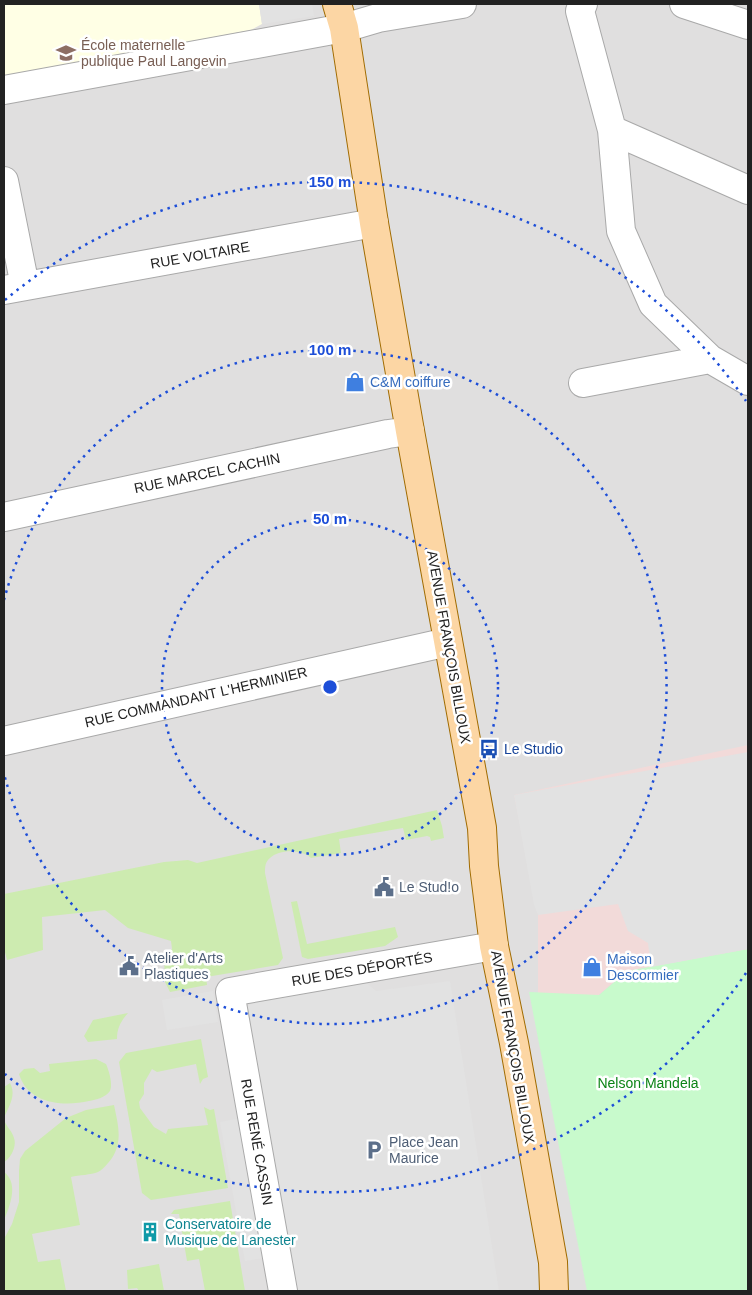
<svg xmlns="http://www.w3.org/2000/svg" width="752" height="1295" viewBox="0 0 752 1295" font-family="Helvetica,sans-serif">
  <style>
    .residential { fill: #e0dfdf }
    .commercial { fill: #f2dad9 }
    .education { fill: #ffffe5 }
    .grass { fill: #cdebb0 }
    .park { fill: #c8facc }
    .parking { fill: #e2e2e2 }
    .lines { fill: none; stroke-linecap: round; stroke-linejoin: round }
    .minor-casing { stroke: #a9a9a9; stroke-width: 30 }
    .major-casing { stroke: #a06b00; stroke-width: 30 }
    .minor { stroke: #fff; stroke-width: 28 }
    .major { stroke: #fcd6a4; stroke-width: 28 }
    .ring { fill: none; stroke: #1d4ed8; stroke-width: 2.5; stroke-dasharray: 2.5 5 }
    .labels { text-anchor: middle; stroke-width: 5; stroke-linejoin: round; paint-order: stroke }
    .education-label { font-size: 14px; fill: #785e54; stroke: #fff; text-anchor: start }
    .street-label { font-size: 14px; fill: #222; stroke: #fff }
    .shop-label { font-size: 14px; fill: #366cbe; stroke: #fff; text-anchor: start }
    .transit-label { font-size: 14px; fill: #164399; stroke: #fff; text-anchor: start }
    .service-label { font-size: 14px; fill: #4e5e75; stroke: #fff; text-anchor: start }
    .park-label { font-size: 14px; fill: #0c8416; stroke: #fff }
    .culture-label { font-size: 14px; fill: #0d838f; stroke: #fff; text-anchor: start }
    .centre { fill: #1d4ed8; stroke: #fff; stroke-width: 2.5 }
    .ring-label { font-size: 15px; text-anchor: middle; font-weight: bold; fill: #1d4ed8; stroke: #fff; stroke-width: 5; stroke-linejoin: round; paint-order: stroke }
  </style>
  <rect width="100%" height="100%" fill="#f2efe9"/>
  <path class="residential" d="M4,4h744v1287h-744z"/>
  <path class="commercial" d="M748,745v207l-121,19 -28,24 -61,5v-85l-24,-120z"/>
  <path class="education" d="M4,4h255l3,20 -11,6 -247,46z"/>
  <path class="grass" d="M437,810l5,16 2,12 -13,3 -1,-4 -3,-1 -21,4 -3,-12 -64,11 2,14 -30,5c-9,-9 -32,-9 -41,0 -5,4 -5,9 -5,15l18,85 -5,7 -72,12 1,8 -37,7 -5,-10 -1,-25 8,-8 -1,-8 -43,-13 -23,-18 -63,7 1,33 -36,10 -3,-12v-54l160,-32 24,-2 9,3z
    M297,901l10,43 88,-17 3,10 -13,9 -77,13 -6,-2 -11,-55z
    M128,1013c-7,8 -11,15 -11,26l-29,3 -4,-6 9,-16z
    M201,1039l7,38 -5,2 -3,5 -4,-20 -39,8 -5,-3 -8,14v11l-5,8 1,6 14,19 12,7 2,-5 40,-4 -4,-18 6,3 4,-1 14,79 -77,12 -9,-7 -23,-131 7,-9z
    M96,1059l10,5c3,7 7,20 4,27 -4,6 -14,9 -21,10 -25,6 -61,3 -70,-27l5,-5 10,-1 6,5 10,-2 -1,-7z
    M10,1083c7,13 -2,24 -6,35v-31z
    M114,1105c4,19 9,36 -2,53 -4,5 -8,11 -14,14 -7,3 -19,3 -27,5l9,48 -48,9 6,28 22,-3 6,32h-62v-52l8,-15 7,-22v-31l1,-12 5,-8 41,-33 20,-8z
    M4,1120c2,6 8,11 10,18 3,8 -3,20 -10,24z
    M4,1172c15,11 6,34 0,48z
    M230,1201l15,90h-40l-6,-32 -12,2 -8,-47h-8l3,-4z
    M159,1264l5,27h-25l-2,-3 -9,1 -1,-19z"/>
  <path class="park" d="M748,949v342h-161l-58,-299 70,3 28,-24z"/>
  <path class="parking" d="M259,4h53l2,12 -52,8z
    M748,752v197l-97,18 -3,-24 -20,-12 -10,-27 -80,11 -4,-10 -20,-110z
    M364,981l12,10 74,-10 49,310h-202l-51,-283 10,-10z
    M213,991l5,31 -51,8 -5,-30z
    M252,1116l25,140 -32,5 -25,-139z"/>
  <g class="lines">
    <defs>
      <path id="minor" d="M583,4l-3,7 32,119 9,101 32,73 57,55
        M684,4l64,21
        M4,90l340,-62 34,-10 84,-14
        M612,130l136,60
        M4,181l21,105
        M4,290l370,-67
        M583,383l127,-24 38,22
        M4,517l384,-83 22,-3
        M4,741l444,-99
        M283,1291l-53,-299 264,-46"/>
      <path id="major" d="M337,4l7,24 30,195 36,208 72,397 2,38 10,80 20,97 39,219 1,29"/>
    </defs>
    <use href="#minor" class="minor-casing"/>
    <use href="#major" class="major-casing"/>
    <use href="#minor" class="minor"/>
    <use href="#major" class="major"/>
  </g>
  <g class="ring">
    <circle cx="330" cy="687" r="168"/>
    <path d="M4 600A337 337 0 1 1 4 774"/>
    <path d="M746 973A505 505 0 0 1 5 1074M5 300A505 505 0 0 1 746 401"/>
  </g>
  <defs>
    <symbol id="school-bare" viewBox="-9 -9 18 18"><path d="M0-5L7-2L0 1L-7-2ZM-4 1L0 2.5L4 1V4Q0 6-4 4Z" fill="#8d6e63" stroke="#fff" stroke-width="2.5" paint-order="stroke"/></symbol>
    <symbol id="shop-bare" viewBox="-9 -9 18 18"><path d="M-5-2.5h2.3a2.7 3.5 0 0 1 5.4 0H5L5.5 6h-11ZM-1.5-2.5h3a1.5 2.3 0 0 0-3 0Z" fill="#3f7fe0" stroke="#fff" stroke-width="2.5" paint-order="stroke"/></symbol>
    <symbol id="bus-bare" viewBox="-9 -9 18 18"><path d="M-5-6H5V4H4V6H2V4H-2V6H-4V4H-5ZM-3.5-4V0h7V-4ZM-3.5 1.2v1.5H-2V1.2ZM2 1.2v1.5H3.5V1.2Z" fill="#1a4fb4" stroke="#fff" stroke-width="2.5" paint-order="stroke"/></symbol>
    <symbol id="civic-bare" viewBox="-9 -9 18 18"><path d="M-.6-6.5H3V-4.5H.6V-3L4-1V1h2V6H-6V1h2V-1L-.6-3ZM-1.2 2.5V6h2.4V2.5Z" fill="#5c6f8a" stroke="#fff" stroke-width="2.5" paint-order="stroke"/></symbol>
    <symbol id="parking-bare" viewBox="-9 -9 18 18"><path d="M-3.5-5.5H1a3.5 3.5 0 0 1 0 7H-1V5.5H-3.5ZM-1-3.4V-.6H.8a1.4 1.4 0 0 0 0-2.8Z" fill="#5c6f8a" stroke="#fff" stroke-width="2.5" paint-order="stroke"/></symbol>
    <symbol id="building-bare" viewBox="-9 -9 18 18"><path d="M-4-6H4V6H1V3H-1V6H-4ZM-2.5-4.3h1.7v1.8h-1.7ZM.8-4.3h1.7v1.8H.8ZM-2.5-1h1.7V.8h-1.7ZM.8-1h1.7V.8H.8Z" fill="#0f9aa8" stroke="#fff" stroke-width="2.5" paint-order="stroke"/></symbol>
  </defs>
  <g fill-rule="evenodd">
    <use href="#school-bare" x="52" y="39" width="28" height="28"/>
    <use href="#shop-bare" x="341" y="368" width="28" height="28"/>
    <use href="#bus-bare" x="475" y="735" width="28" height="28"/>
    <use href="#civic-bare" x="370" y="873" width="28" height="28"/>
    <use href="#civic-bare" x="115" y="952" width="28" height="28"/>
    <use href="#shop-bare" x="578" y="953" width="28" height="28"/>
    <use href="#parking-bare" x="360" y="1136" width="28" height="28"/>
    <use href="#building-bare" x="136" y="1218" width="28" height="28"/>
  </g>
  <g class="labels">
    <g class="education-label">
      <text x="81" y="50">École maternelle<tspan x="81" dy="16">publique Paul Langevin</tspan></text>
    </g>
    <g class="street-label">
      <text transform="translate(200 255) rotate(-10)" y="5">RUE VOLTAIRE</text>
      <text transform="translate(207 473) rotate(-12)" y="5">RUE MARCEL CACHIN</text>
      <text transform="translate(449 647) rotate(80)" y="5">AVENUE FRANÇOIS BILLOUX</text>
      <text transform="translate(196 697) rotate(-13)" y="5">RUE COMMANDANT L'HERMINIER</text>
      <text transform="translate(362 969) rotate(-10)" y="5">RUE DES DÉPORTÉS</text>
      <text transform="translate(513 1047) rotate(80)" y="5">AVENUE FRANÇOIS BILLOUX</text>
      <text transform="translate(257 1142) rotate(80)" y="5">RUE RENÉ CASSIN</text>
    </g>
    <g class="shop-label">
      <text x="370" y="387">C&amp;M coiffure</text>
      <text x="607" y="964">Maison<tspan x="607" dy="16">Descormier</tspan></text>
    </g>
    <g class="transit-label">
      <text x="504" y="754">Le Studio</text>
    </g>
    <g class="service-label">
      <text x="399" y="892">Le Stud!o</text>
      <text x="144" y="963">Atelier d'Arts<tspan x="144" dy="16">Plastiques</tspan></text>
      <text x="389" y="1147">Place Jean<tspan x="389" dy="16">Maurice</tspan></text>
    </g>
    <g class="park-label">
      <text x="648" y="1088">Nelson Mandela</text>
    </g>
    <g class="culture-label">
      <text x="165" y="1229">Conservatoire de<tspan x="165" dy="16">Musique de Lanester</tspan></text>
    </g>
  </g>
  <circle cx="330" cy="687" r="8" class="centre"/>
  <g class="ring-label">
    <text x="330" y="187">150 m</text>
    <text x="330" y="355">100 m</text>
    <text x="330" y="524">50 m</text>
  </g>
  <rect width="752" height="1295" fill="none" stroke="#222222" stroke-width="10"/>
</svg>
